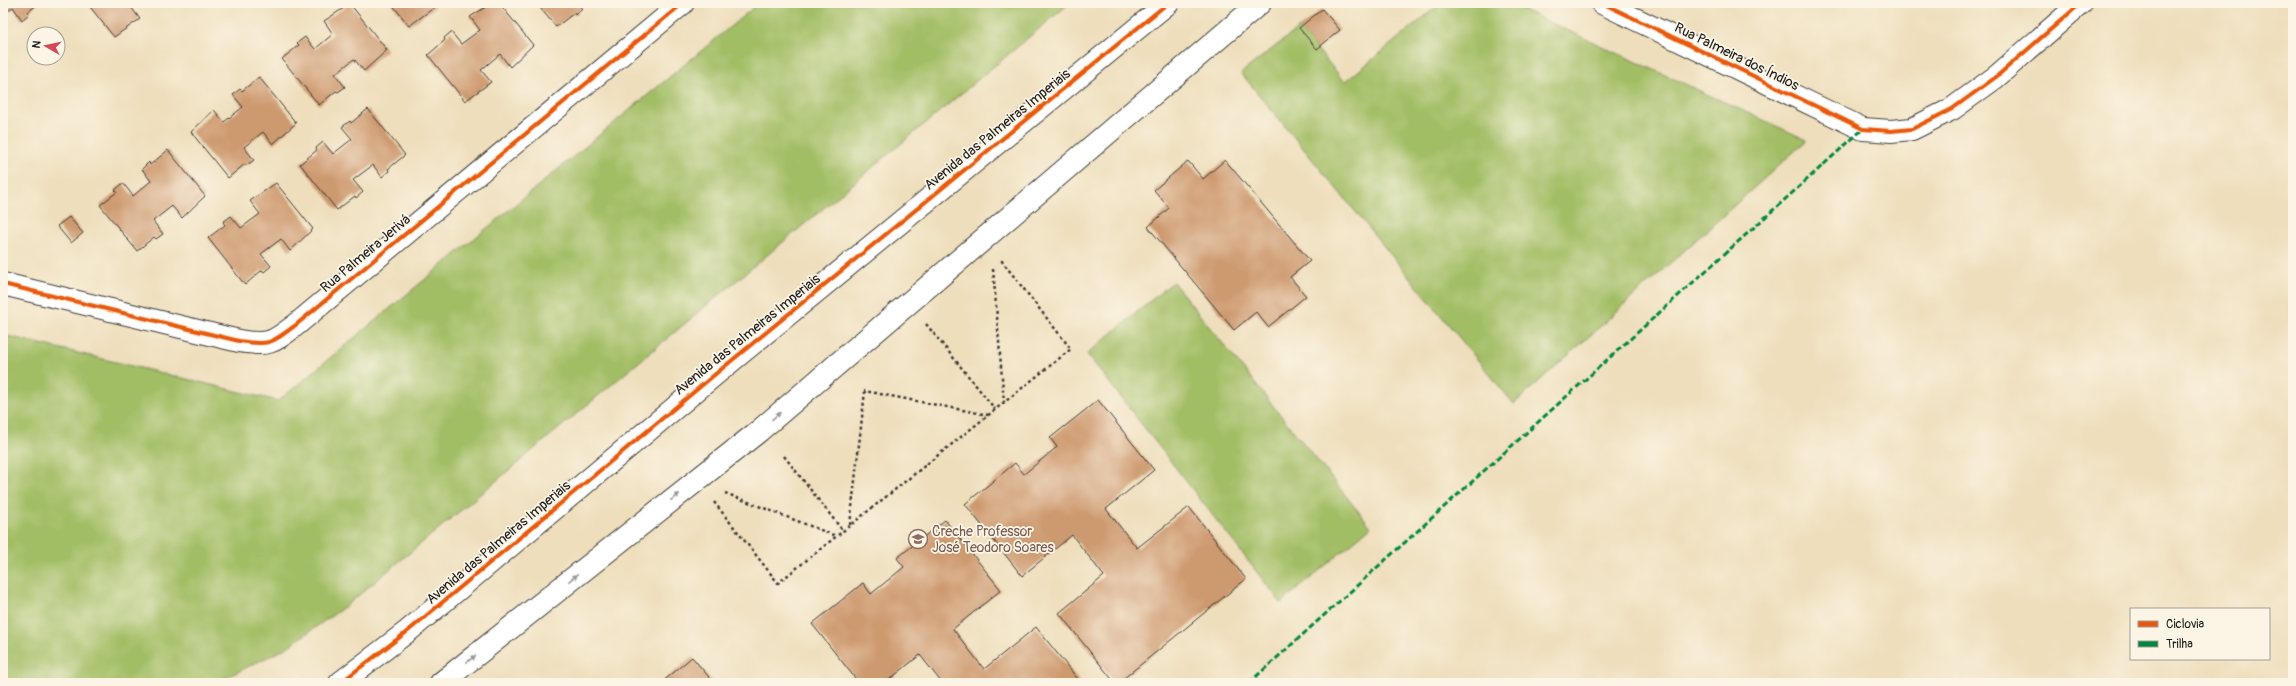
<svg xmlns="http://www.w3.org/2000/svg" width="2296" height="686" viewBox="0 0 2296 686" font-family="Pangolin,sans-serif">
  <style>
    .green { fill: #a2be65; stroke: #5f6d40 }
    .building { fill: #cd996e }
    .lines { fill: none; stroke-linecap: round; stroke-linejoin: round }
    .minor-casing { stroke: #3c3934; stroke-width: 24 }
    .path { stroke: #3c3934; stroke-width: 2.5; stroke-dasharray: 3 3; stroke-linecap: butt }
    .minor { stroke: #fff; stroke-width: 22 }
    .quiet { stroke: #00873e; stroke-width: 3; stroke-dasharray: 6 3; stroke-linecap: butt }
    .cycleway-casing { stroke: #fcf5e5; stroke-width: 6 }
    .cycleway { stroke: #e8590c; stroke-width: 4 }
    .oneway { fill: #999 }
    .labels { text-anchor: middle; stroke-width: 3.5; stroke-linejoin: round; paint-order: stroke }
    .street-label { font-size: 14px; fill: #1c1c1c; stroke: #fcf5e5 }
    .education-label { font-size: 14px; fill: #785e54; stroke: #fcf5e5; text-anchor: start }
  </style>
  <rect width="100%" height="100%" fill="#fcf5e5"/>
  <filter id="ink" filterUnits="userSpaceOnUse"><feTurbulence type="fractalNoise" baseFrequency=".025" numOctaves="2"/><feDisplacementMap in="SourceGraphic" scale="8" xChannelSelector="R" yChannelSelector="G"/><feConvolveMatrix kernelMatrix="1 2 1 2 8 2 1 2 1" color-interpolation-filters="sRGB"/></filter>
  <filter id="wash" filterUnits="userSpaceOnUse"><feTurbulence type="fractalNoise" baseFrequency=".012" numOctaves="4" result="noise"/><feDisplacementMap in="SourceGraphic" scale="16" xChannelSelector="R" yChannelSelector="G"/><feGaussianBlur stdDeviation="0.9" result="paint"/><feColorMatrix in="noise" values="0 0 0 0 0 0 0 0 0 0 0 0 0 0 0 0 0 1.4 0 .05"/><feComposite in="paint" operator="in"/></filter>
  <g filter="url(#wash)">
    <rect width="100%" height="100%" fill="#eedebc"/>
    <path class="green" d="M759,3h311l-723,602 -61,43 -71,35h-212v-348l275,66z
      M1441,3h67l299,137 -293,264 -273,-331 58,-45 46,54z
      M1173,282l198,245 -90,76 -194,-249z"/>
    <g id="blocks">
      <path class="building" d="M3,3h36l-11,9 1,2 -7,6 -9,-13 -10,8z
        M87,3h48l-4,4 9,12 -26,18z
        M391,3h41l3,4 -26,19z
        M492,3h7l34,42 -23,22 -10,-13 -19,16 10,12 -26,19 -37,-46 17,-15 -1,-2 7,-6 10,12 19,-14 -10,-13z
        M536,3h41l5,6 -7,6 -1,-2 -18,14z
        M350,4l37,46 -23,21 -10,-12 -19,15 10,13 -7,5 -2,-1 -17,14 -37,-46 17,-14 -2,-2 8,-6 10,12 18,-15 -9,-13z
        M1322,9l18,21 -23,19 -18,-21z
        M259,77l37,46 -23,21 -10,-12 -19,15 10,13 -7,5 -2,-1 -17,14 -37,-46 23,-22 10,12 19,-15 -10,-12 7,-6 2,2z
        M368,109l37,46 -17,14 1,2 -7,6 -9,-12 -20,15 10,12 -7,6 -1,-2 -18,14 -37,-46 17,-14 -1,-2 7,-6 10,12 19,-15 -10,-12 8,-6 1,2z
        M168,150l37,46 -23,22 -10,-12 -19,15 10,13 -7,5 -2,-2 -17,14 -37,-46 17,-13 -2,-2 8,-7 10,13 18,-15 -9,-12 7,-7 1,3z
        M1225,160l85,101 -20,16 16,19 -38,31 -12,-15 -22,18 -86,-103 21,-19 -15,-18 34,-29 15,18z
        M276,183l37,46 -23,22 -9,-12 -20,15 10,12 -7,6 -2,-2 -17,15 -37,-47 17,-13 -2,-3 8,-6 10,12 19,-14 -10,-13z
        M69,217l14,16 -12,10 -14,-17z
        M1098,400l56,70 -48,39 31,39 52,-41 57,72 -128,104h-3l-56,-70 45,-37 -32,-41 -50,41 -57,-72 50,-41 9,11 33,-27 -7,-9z
        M945,520l56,70 -48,39 31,40 52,-42 45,56h-139l-22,-28 -35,28h-26l-47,-59 51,-41 8,11 33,-27 -7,-9z
        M692,657l22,26h-53z"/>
    </g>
  </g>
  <g filter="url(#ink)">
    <use href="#blocks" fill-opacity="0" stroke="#3c3934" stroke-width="1"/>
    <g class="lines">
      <defs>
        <path id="minor" d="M1602,3l261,126 28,2 21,-2 40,-20 44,-32 85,-74
          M3,284l236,57c31,5 33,2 58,-17l386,-321
          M340,683l68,-52 311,-260 449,-368
          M441,683l318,-252 501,-428"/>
      </defs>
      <use href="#minor" class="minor-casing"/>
      <path class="path" d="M993,269l11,133
        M926,324l69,85
        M784,456l59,75
        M725,493l111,43
        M714,502l64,81 293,-234 -70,-89
        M850,525l15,-134 123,24"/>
      <use href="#minor" class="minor"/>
      <path class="quiet" d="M1249,683l614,-554"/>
      <defs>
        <path id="cycleway" d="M1602,3l261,126 28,2 21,-2 40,-20 44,-32 85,-74
          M3,284l236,57c31,5 33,2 58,-17l386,-321
          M340,683l68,-52 311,-260 449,-368"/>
      </defs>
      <use href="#cycleway" class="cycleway-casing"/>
      <use href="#cycleway" class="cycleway"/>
    </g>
    <defs><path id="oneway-solid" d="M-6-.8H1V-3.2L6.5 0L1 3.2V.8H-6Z"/></defs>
    <g class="oneway">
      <use href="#oneway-solid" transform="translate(776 416) rotate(-41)"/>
      <use href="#oneway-solid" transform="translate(675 497) rotate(-38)"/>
      <use href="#oneway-solid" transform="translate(573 578) rotate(-38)"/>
      <use href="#oneway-solid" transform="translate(471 659) rotate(-38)"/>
    </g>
  </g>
  <defs>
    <symbol id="school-ring" viewBox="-11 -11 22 22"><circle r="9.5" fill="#fcf5e5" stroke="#8d6e63" stroke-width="1.5"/><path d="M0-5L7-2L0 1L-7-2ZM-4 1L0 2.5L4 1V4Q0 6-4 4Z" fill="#8d6e63"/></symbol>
  </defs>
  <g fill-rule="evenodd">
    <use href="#school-ring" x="907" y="528" width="22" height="22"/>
  </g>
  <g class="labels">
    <g class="street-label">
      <text transform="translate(1737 56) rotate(26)" y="5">Rua Palmeira dos Índios</text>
      <text transform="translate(997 129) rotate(-39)" y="5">Avenida das Palmeiras Imperiais</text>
      <text transform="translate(365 253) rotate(-40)" y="5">Rua Palmeira Jerivá</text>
      <text transform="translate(747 334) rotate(-39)" y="5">Avenida das Palmeiras Imperiais</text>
      <text transform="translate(498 542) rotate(-40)" y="5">Avenida das Palmeiras Imperiais</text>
    </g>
    <g class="education-label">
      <text x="932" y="536">Creche Professor<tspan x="932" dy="16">José Teodoro Soares</tspan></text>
    </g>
  </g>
  <rect width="2296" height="686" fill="none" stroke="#fcf5e5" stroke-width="16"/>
  <rect x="2130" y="608" width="140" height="52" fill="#fcf5e5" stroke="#a29e95"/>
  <rect x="2138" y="621" width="20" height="6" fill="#e8590c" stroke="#a29e95"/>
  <text x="2166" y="628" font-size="12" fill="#1c1c1c">Ciclovia</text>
  <rect x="2138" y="641" width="20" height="6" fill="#00873e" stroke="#a29e95"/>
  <text x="2166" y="648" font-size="12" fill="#1c1c1c">Trilha</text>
  <g transform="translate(46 46) rotate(279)"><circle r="19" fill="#fcf5e5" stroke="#a29e95"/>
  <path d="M0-3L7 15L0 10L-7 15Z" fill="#d1495b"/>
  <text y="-6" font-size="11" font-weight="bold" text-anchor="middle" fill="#1c1c1c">N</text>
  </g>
</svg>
